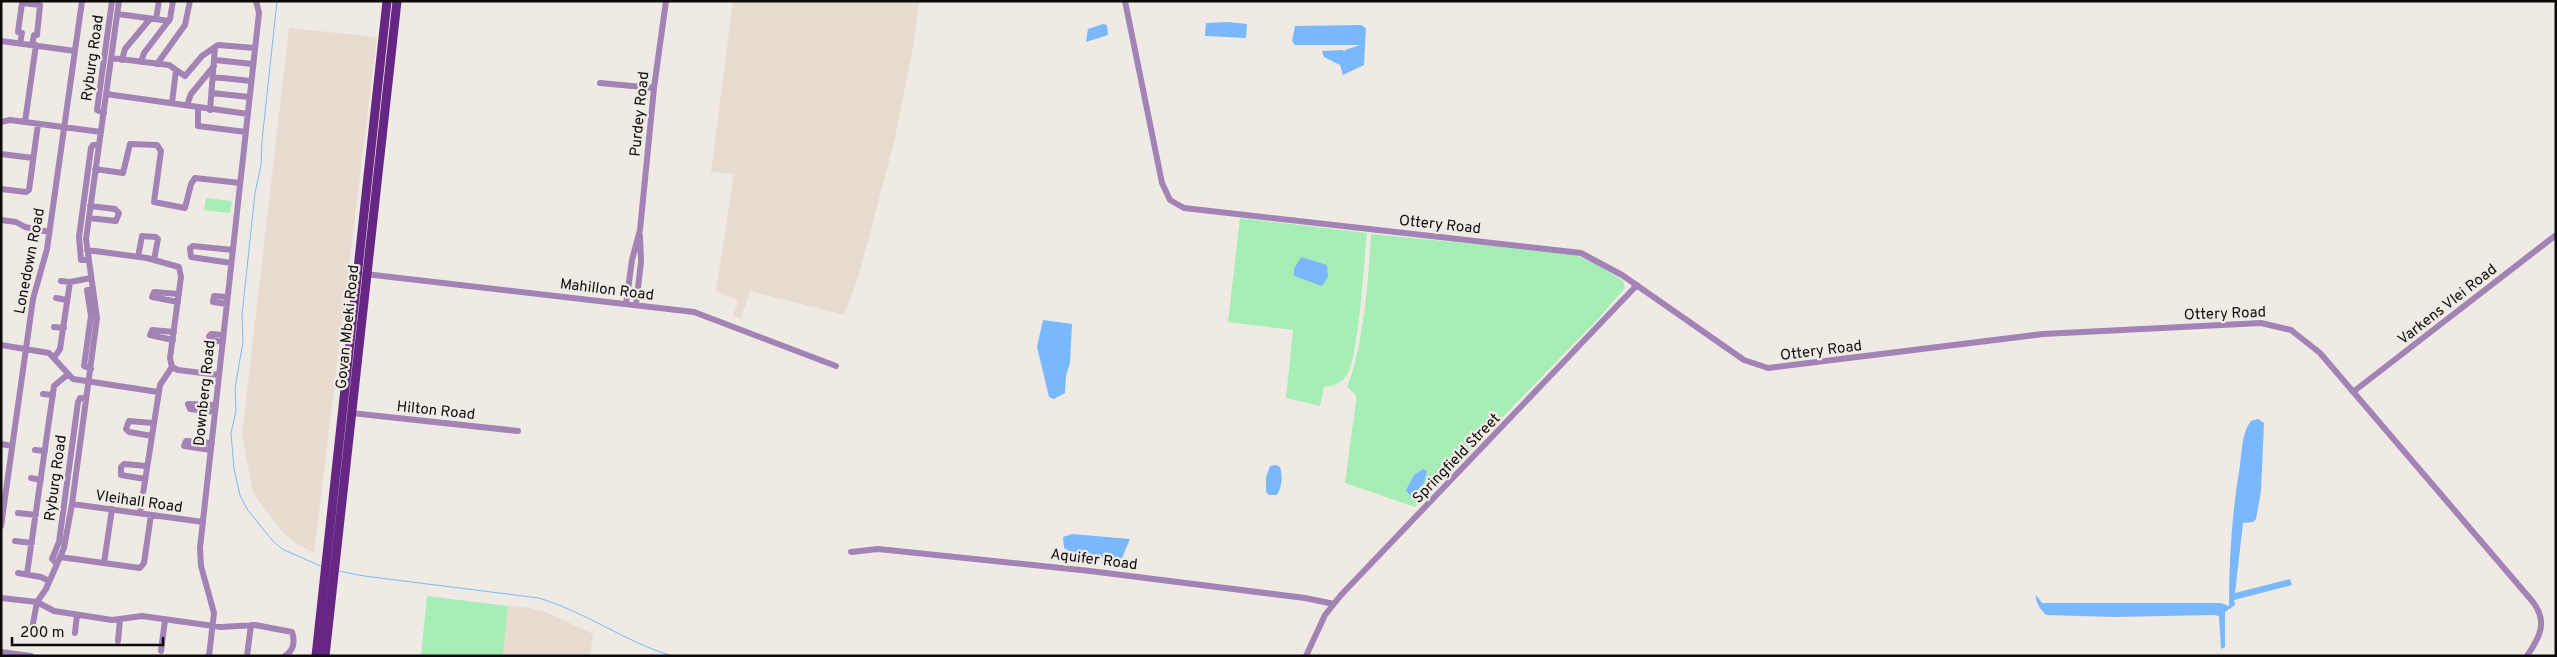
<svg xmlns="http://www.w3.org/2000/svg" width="2557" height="657" viewBox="0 0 2557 657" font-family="Overpass,sans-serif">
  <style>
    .built { fill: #e8dcd1 }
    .green { fill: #a6eeb6 }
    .water { fill: #79b8fd }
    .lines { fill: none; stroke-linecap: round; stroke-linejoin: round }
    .stream { stroke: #79b8fd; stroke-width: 1 }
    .minor { stroke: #a383b5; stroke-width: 6 }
    .major { stroke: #652783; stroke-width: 9 }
    .labels { text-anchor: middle; stroke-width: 4.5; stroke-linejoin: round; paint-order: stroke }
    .street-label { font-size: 15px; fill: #0d0b09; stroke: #f0eae5 }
  </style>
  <rect width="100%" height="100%" fill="#f0eae5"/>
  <path class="built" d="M733,1h186l-5,41 -19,96 -36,137 -15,40 -94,-24 -9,28 -8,-4 6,-14 -23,-10 18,-117 -23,-2z
    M289,28l88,9 -63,516 -22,-12 -12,-12 -27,-36 -11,-58z
    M508,606l22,2 16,4 47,22 -3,22h-87z"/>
  <path class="green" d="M206,198l26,3 -2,12 -26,-3z
    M1240,218l127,15c-3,27 -8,123 -20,142 -6,9 -14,11 -23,12l-4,19 -34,-8 7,-68 -65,-8z
    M1371,234l196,19c21,5 38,16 56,28l2,7 -27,31 -183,188 -70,-24 11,-81v-7l-9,-8c16,-37 22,-112 24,-153z
    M427,596l81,10 -5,50h-82z"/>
  <path class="water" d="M1228,22l19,2 -1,14 -41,-2 1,-13z
    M1103,24l4,1 1,10 -22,7 2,-13z
    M1361,25l5,3 -2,37 -21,10 -3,-10 -16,-8 -2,-6 21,-1 1,2 1,-2 15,-5h-65l-3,-4 3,-15z
    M1301,257l26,8 1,12 -6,9 -28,-10v-7z
    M1043,320l29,4 -2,39 -4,13 -1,17 -11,6 -5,-2 -12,-50z
    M2258,419l6,4 -3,68 -5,28 -3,3 -10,1 -8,70 55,-14 2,6 -58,15 1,5 -10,7v35l-4,2 -2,-33 -5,-1 -99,2 -69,-2c-6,-6 -11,-13 -10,-20l6,8h179l8,3c0,-47 3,-94 11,-141 2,-15 2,-33 11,-44z
    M1276,465l4,2c3,10 2,19 -3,28h-8l-3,-3v-15l4,-11z
    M1423,469l4,2 -3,12 -13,14 -5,-7 8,-15z
    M1072,534l58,5 -8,19 -14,1 -39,-8 -5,-3 -1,-11z"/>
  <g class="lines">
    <path class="stream" d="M277,1l-15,140 -1,24 -6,28 -13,122 1,27 -8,46 1,23 -5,22 3,36 6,26 7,14 25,31 10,9 41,18
      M339,571l25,5 175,22c47,14 86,44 133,58"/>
    <path class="minor" d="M1125,1l37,182 8,17 14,8 397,45 41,22 122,85 24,8 275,-34 218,-11 30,7 29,23 213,249c15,20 7,35 -6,54
      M118,14l51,7
      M156,19l3,-18
      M1,41l74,10
      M20,43l2,-10 -4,-1 4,-29 18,2 -3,30h-3l-2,10
      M111,58l58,7 16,11 17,-20 16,-11 37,3
      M122,60l3,-11 25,-30
      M215,60l38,4
      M141,62l3,-9 26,-34 3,-18
      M157,64l28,-39 5,-24
      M213,77l38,4
      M600,83l54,5
      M212,93l37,4
      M106,94l142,20
      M172,103l4,-33
      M187,105l4,-11 23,-28
      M198,108v18l48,6
      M210,110l5,-63
      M104,113l-7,-3 15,-109
      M1,122l9,-2 91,12
      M25,122l11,-77
      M1,154l32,4
      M95,169l28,4 7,-29 27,1 4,6 -7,51 31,6 6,-24 4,-6 45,5
      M1,189l25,3 3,-2 9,-66
      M89,218l27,3 3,-8 -4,-4 -25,-3
      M1,220l15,2 9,5 24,5
      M87,250l60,8 32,9 2,10 -11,81 2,9
      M138,257l4,-21 14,1 2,2 -4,21
      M88,260h-7l-2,-23 12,-89 2,-3h6
      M231,263l-40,-6 -1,-9 3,-2 40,4
      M365,274l329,38 142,54
      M61,281l9,1 21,-4
      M56,298l11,2
      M178,302l-26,-5 2,-5 25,2
      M227,304l-14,-2 1,-6 13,1
      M626,304l6,-44 8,-30 14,-142 12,-87
      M636,305l5,-43 -1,-26
      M54,327l10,1
      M173,340l-23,-5 2,-5 22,2
      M223,342l-12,-2 -2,-4 2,-2 12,1
      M1,345l48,8 24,26 85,13
      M54,358l6,-9 10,-67
      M91,369l-7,-3 7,-50 -4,-26 6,-2
      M2353,392l203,-157
      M43,394l10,1
      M215,412l-25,-3 -2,-5 28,1
      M351,413l167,18
      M152,436l-23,-4 -3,-3 3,-8 24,2
      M1,444l11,2
      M35,450l10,1
      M211,450l-27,-4 2,-5 26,2
      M31,478l10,2
      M145,479l-24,-4v-8l3,-3 23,2
      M72,504l131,18
      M18,513l18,2
      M140,513l20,-128 12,-18 6,3 41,5
      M1,526l32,-227 14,-50 35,-248
      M15,541l17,2
      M851,552l27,-3 212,22 215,27 29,6
      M60,557l80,11 4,-5 7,-48
      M104,563l8,-54
      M57,564l-5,-5 7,-17 19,-140 2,-4 6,1
      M18,573l23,4 8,4
      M27,574l27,-188 13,-11
      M1,598l36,4 17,9 58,9 30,-4 79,11 34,-2 37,7c3,9 2,18 -7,24
      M32,629l5,-27 9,-13 18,-41 8,-44 25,-186 -11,-79 33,-238
      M75,633l2,-18
      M118,641l2,-21
      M161,651l4,-31
      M1,652l30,4
      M209,656l5,-43 -13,-47 -1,-18 59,-535 -3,-12
      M247,656l4,-31
      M1306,656l19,-41 16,-20 296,-310"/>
    <path class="major" d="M316,656l71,-655
      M325,656l72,-655"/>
  </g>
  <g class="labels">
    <g class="street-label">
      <text transform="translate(92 58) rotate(-82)" y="5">Ryburg Road</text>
      <text transform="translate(639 114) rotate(-84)" y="5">Purdey Road</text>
      <text transform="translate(1440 224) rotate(6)" y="5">Ottery Road</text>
      <text transform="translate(29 261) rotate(-79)" y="5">Lonedown Road</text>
      <text transform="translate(607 289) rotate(7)" y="5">Mahillon Road</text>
      <text transform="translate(2447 304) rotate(-38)" y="5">Varkens Vlei Road</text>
      <text transform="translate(2225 313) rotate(-2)" y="5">Ottery Road</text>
      <text transform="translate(347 327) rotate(-84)" y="5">Govan Mbeki Road</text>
      <text transform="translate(1821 350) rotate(-7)" y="5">Ottery Road</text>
      <text transform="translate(204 393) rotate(-84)" y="5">Downberg Road</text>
      <text transform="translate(436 410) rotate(6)" y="5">Hilton Road</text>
      <text transform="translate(1456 458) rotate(-46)" y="5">Springfield Street</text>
      <text transform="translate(55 478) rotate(-82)" y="5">Ryburg Road</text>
      <text transform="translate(139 501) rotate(8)" y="5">Vleihall Road</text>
      <text transform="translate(1094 559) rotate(7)" y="5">Aquifer Road</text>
    </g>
  </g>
  <rect width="2557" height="657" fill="none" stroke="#0d0b09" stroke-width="5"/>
  <path d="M12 637v8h151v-8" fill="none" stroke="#0d0b09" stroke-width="2.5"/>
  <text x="20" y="637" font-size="15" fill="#0d0b09" stroke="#f0eae5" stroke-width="4" paint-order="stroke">200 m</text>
</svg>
